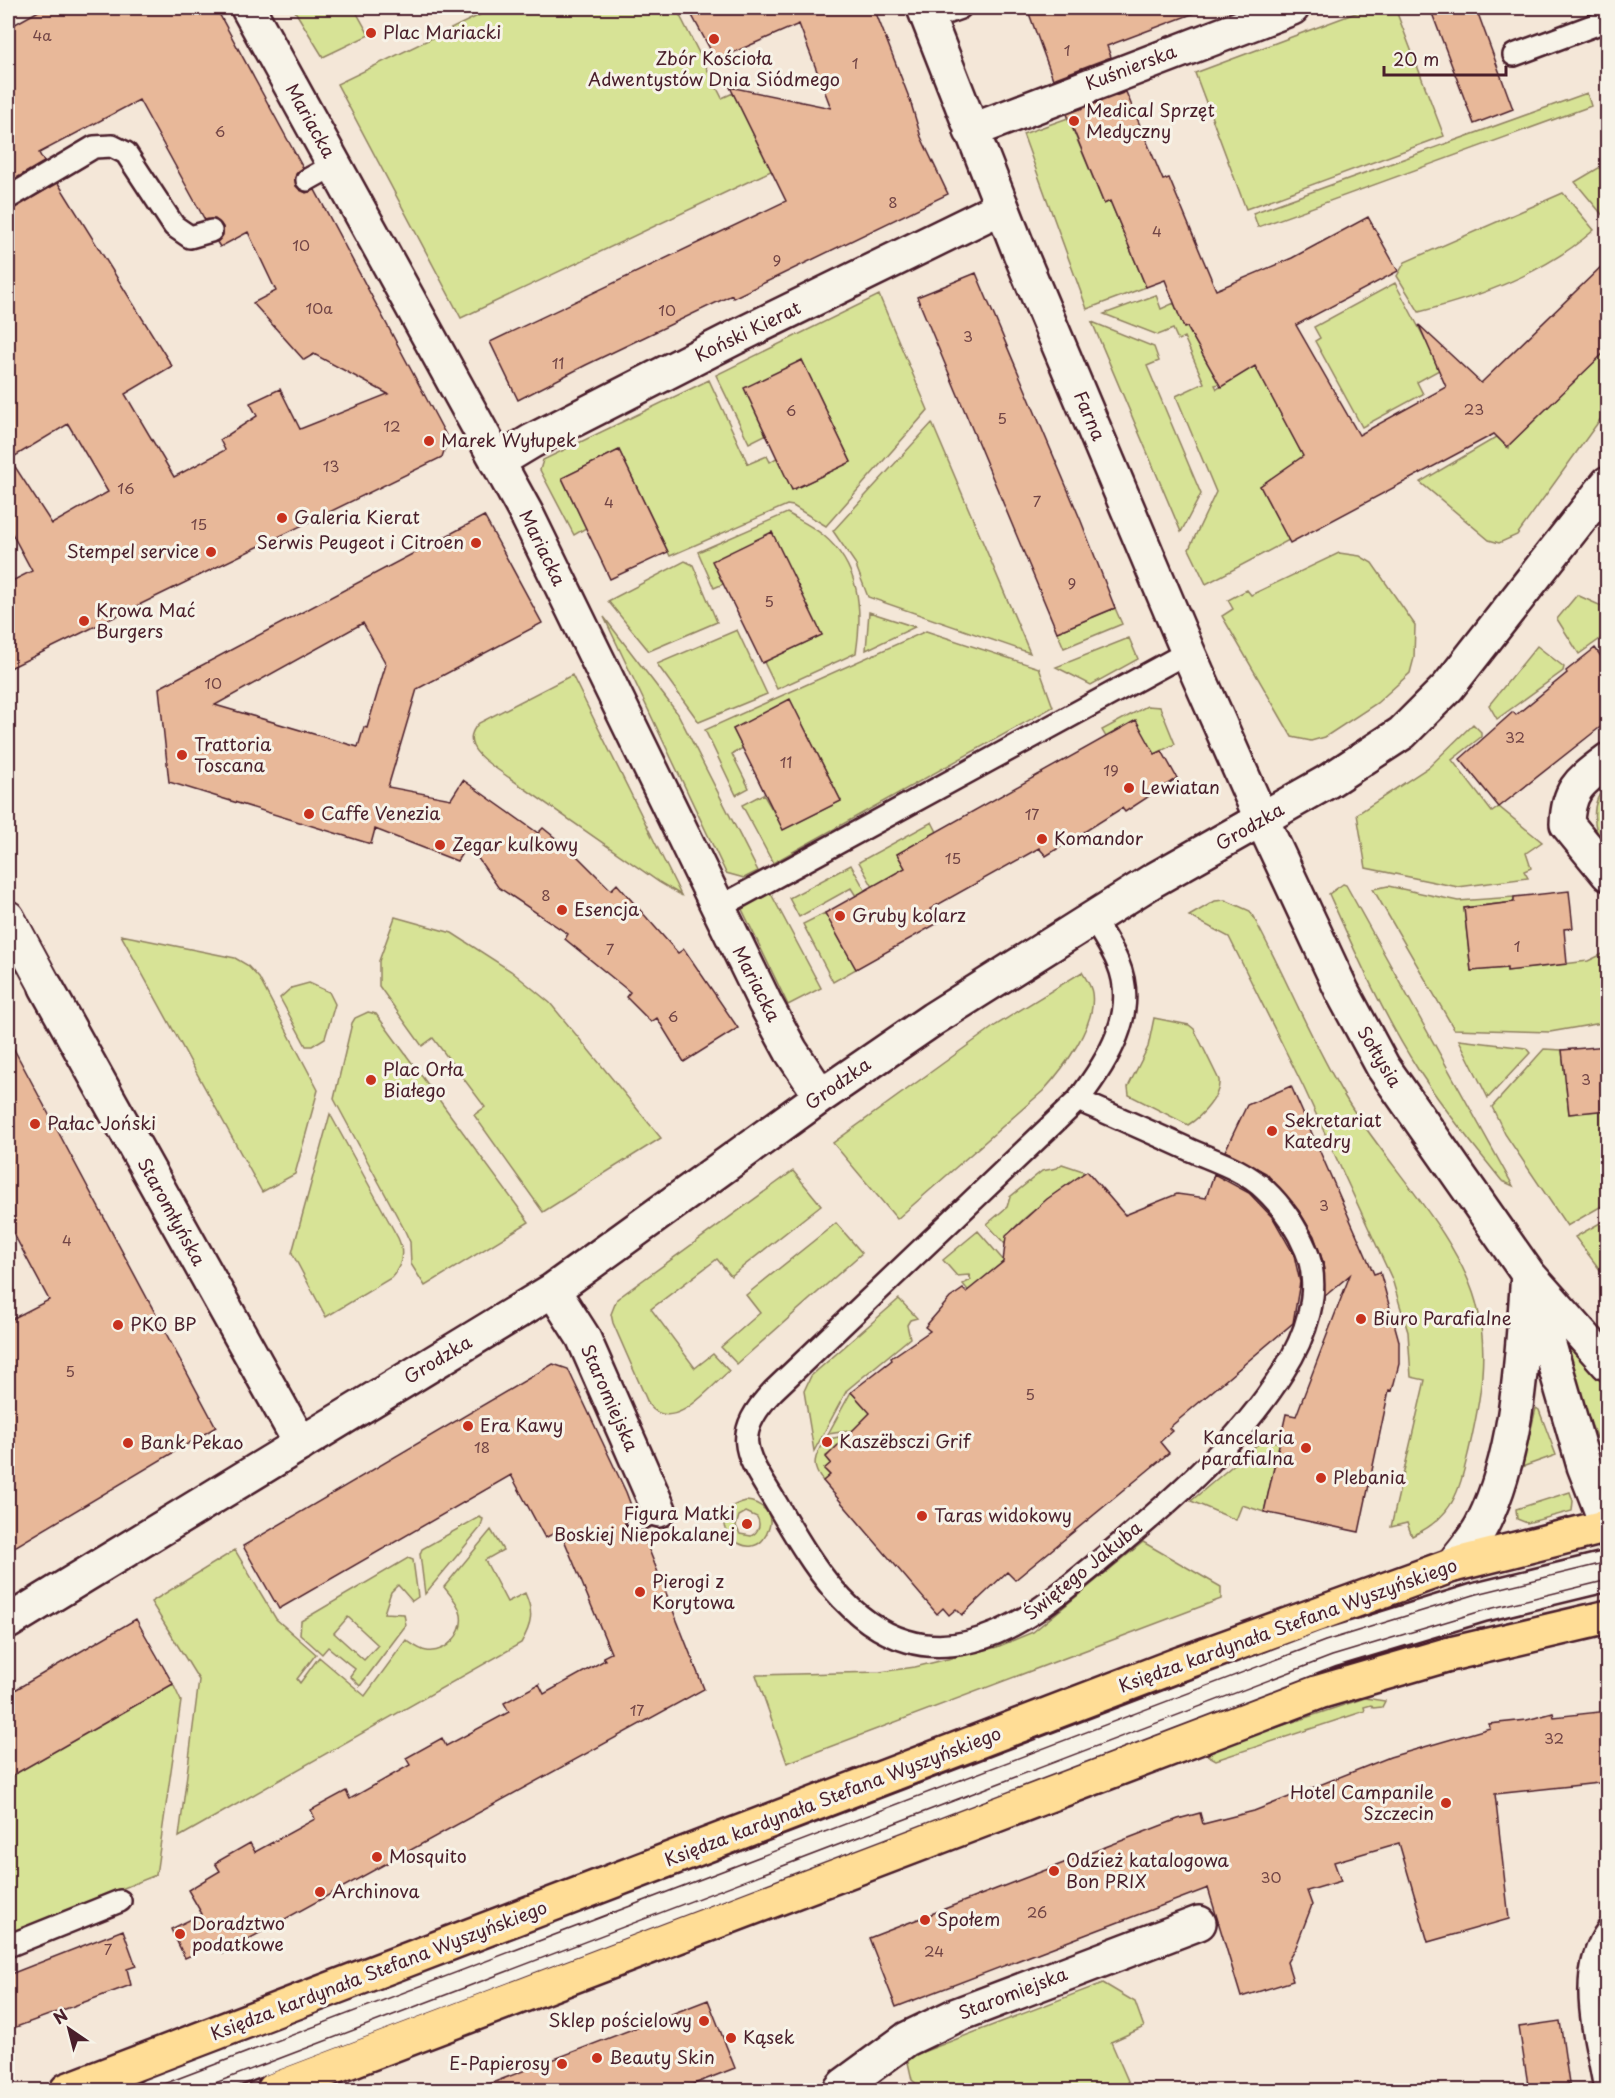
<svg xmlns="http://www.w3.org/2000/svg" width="1615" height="2098" viewBox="0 0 1615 2098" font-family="'Playpen Sans',sans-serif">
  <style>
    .green { fill: #d7e396; stroke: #908160; stroke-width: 1.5; fill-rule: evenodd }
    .building { fill: #e8b899; stroke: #4a1f2b; stroke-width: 1.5; fill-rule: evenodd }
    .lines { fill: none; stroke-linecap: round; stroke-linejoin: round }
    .service-casing { stroke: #4a1f2b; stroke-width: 26 }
    .pedestrian-casing { stroke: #4a1f2b; stroke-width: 36 }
    .minor-casing { stroke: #4a1f2b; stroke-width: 38 }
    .primary-casing { stroke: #4a1f2b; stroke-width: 38 }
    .service { stroke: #f7f3e8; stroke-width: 21 }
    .pedestrian { stroke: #f7f3e8; stroke-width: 32 }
    .minor { stroke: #f7f3e8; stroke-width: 33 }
    .primary { stroke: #ffdd96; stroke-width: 33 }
    .tram { stroke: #4a1f2b; stroke-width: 1.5 }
    .poi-dot { fill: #c8321e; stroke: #f7f3e8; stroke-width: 2 }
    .labels { text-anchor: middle; stroke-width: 6; stroke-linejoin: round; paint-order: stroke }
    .number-label { font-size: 15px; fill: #724546 }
    .poi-label { font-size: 18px; fill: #4a1f2b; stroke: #f7f3e8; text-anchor: start }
    .street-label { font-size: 18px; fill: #4a1f2b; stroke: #f7f3e8 }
  </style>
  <rect width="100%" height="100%" fill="#f4e7d8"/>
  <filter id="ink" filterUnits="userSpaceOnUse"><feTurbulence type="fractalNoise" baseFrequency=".0167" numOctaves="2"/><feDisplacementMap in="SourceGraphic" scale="12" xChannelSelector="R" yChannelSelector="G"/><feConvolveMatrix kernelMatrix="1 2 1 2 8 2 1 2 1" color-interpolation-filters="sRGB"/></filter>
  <g filter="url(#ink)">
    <path class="green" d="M293,8h61l15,27 -46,22z
      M494,8h182l46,90 11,-5 40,77 -312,148 -124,-234z
      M1369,8h26l49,128 -198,73 -51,-136z
      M1587,93l4,13 -333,121 -5,-14z
      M1068,118l36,86 6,-3 36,86 -59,22 -64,-175z
      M1607,163v50l-2,5 -30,-36z
      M1563,193l31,37c-49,43 -112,66 -175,82l-22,-36 8,-14z
      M1395,283l46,86 -24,13 6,12 -61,33 -47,-86 5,-3 -6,-11z
      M879,295l49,115 -102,116 -33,-20 -6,-1 -117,51 -51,-106 -57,28 24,50 -12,7 -34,-65 3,-10 166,-80 39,84 19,-8 3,6 8,-5 16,32 57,-27 -49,-102 -35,74 -18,9 -33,-68z
      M1156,295l5,14 13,-6 10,24h3l32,57 -4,1 2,4 38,-23 52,97 -47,23 29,54 -83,44 -17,-35 27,-57 -40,-96 28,-13 -20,-46 -6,3 -5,-11 -15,6 -54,-21z
      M1092,322l62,25 5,14 -12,5 54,128 -20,38z
      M1607,349v61l-90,125 -18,8 -10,-3 -69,-58 77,-45 12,11 1,-4z
      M932,423l98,230 -162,-56 -13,-34 -22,-32z
      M787,513c12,7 25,13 36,22 37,31 40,74 33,118l-79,36 -13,-27 58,-27 -109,-73 10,22 -9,4 -16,-36z
      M1339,553l21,3 12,7 43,62 -1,33 -4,15 -33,30 -52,34 -14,4 -19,-4 -70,-121 11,-7 -5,-9 19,-10 4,5z
      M685,561l8,4 24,57 -68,29 -41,-50z
      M1577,595l31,14 -1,25 -28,20 -22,-35z
      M1115,608l7,16 -58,24 -7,-16z
      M869,612l46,15 -49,23z
      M604,617l74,97 80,157 -14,7 -18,-5z
      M737,630l30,64 -68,28 -42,-58z
      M926,631l113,37 14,39 -280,156 -31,-58 21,-11 21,35 57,-28 -51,-101 -57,29 10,19 -11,6 17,34 -13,7 -31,-65z
      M1129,638l9,21 -47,26 -35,-18z
      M1537,646l27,21 -1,4 -66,48 -8,-14z
      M572,675l109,220 -22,-13 -168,-117c-15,-11 -29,-25 -12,-42z
      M1147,706l13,1 15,37 -20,10 -49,-17 -4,-7z
      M1473,724l8,8v5l-29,23 40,52 7,-5 43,35 -16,11 5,15 -7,3 4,7 -70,9 -92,-19 -9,-54 72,-47z
      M1607,785v72c-12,-23 -21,-52 0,-72z
      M932,822l5,10 -40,22 8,14 -32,19 -14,-25z
      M851,865l14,25 -9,6 -5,-8 -52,29 -10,-19z
      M1343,884l3,1 167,301 -11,-5c-29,-36 -58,-72 -83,-110 -36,-56 -63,-117 -90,-177z
      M1388,886l70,15 56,-4v5l-50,6 7,63 36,-3v3l81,-10 19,-9v70l-57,10 -96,-3 -81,-140z
      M769,890l52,98 -33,17 -48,-100z
      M1225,900l25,11c34,61 59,126 95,186 39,65 111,134 131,205 14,49 4,100 -7,148 -10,41 -15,67 -57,86l-5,-13 -16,4 34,-147 -14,-3 -3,-45 -16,-53 -88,-191 -75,-151 -40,-21 26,-15z
      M825,913l31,56 -23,13 -30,-58z
      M395,917l57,16 59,38 39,32 111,135 -118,74 -69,-97 11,-8 -52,-69 -11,8 -43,-60v-25z
      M121,935l114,23 12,7 12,13 59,112 -23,84 -33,18z
      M1082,972c4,7 9,13 10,21 5,32 -29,76 -49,98l-146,128 -64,-76 163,-118z
      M309,983l20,9 6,12 -10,34 -13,8h-6l-26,-48 11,-10z
      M368,1012l8,2 153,208 -104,64 -14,-22 -1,-22 -6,-13 -70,-130 18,-76 3,-5z
      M1154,1018l35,7 5,4 25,51c2,16 -18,37 -31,45l-59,-30 -1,-8 20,-40z
      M1459,1040l67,8 4,5 -42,45z
      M1544,1049l18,1 7,64 36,-4 2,4v89l-40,23 -62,-92 -13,-27z
      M330,1114l68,124c7,15 4,28 -7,40l-65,39 -34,-64z
      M1062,1164l21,7 -1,7c-18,10 -74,46 -77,66l-18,-20 20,-17 3,-10 32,-26 15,-3z
      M793,1171l28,34 -90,71 -14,-17 -66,50 44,59 18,-14 16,17c-20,17 -56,64 -80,34l-36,-82 -2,-9 6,-15z
      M1607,1219v60l-32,-42z
      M836,1223l26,30 -125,111 -16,-17 39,-34 -14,-18z
      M978,1231l26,30 -34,32 -7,-9 8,-4 -2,-5 -12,1 -14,-16z
      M899,1299l18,19 -7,2 -3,5 3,13 -63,52 -33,61 -10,-60 7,-15z
      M1572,1345l11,3 24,34v54l-11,1 -32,-85z
      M851,1392l20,20 -4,16 -39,6z
      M1536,1408l3,2 17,45 -34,12z
      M869,1431l-43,25 5,7 -6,6 5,6 -7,6c-13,-15 -8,-25 1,-41z
      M1264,1439l16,4 -16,69 -22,-7 -6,15 -45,-19z
      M1570,1492l3,9 -1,10 -45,12 -10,-4 -1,-10z
      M746,1501c14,1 28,12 23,27 -16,49 -76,-15 -23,-27zM746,1512l11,5c4,7 2,15 -6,19l-11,-2 -4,-8 3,-10z
      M479,1517l4,2 -2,8 -56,67 -5,-40 2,-5z
      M491,1530l12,20 -18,10 22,42 18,-9c9,20 7,31 -4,50l-342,194 20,-157 -48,-78 84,-52 41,69 40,35 -19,25 3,4 19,-26 46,39 41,-56c6,4 13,10 21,11 19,2 37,-17 34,-36 -2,-11 -10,-19 -17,-28z
      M1143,1542l78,45v12l-434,164 -31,-88 124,-3 35,-5 82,-20 36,-15z
      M408,1558l5,2 5,37 -6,4 -14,-16 -7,7 -7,21 20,1 2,11 -46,61 -10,-10 5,-7 -27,-22 -6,7 -22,-20 1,-13zM348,1617l30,28 -14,15 -30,-27z
      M173,1684l8,17 -25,174 -148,60v-157z
      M1365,1698l20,3 -3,6 -9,1 -2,-3 -7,2 1,4 -149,49 -9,-5 23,-12z
      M1103,1983l32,19 9,25 -33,15 21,48h-208l-12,-10 -5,-22z"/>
    <path class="building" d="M44,8h172l87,160 -7,6v12l10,7 9,-3 133,249 -6,18 -434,212v-86l24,-12 -24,-45v-315l50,-28 114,183 -47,28 49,83 51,-27 -5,-10 37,-24 -7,-13 30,-14 20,40 88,-35 -74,-40 -10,6 -51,-57 23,-12 -28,-59 -28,15 -3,-5 6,-7v-8l-8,-8 -10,1 -66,-120 -100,53 5,9 -36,21v-155zM68,424l40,68 -56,32 -42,-65z
      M688,8h186l36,92 11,37 27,57 -215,104 -1,-3 -146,70 -68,35 -28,-58 296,-141 -56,-114 101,21 -32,-84 -83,36z
      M1027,8h173v3l-93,35 4,11 -58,22z
      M1430,8h46l37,101 -39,15z
      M1126,92l37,88 6,-2 47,112 76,-32 76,-41 30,54 -102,54 63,110 87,-48 -27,-62 62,58 127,-123v89l-101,98 -13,-13 -204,109 -30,-57 43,-30 -48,-90 -34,21 -34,-60 -3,1 -19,-48 -19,7 -36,-86 -6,3 -37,-90z
      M976,273l105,248 34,87 -58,24 -140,-335z
      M802,360l49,102 -59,28 -48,-102z
      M619,450l49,102 -58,27 -48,-101z
      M484,516l58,107 -125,66 -29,98 63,12 12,-19 75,53 5,-5 31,25 37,37 6,-6 61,69 6,-4 54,79 -54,34 -27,-44 -6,4 -25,-25 4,-5 -65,-53 3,-5 -70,-47 -30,-43 -11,17 -82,-32 -4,15 -202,-62 -10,-94zM363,623l23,41 -19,64 -3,-1 -6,20 -143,-42z
      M772,532l50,103 -60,28 -50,-102z
      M1595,648l13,18v55l-109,86 -39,-48 53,-47 3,3 51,-42 -1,-2z
      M790,699l51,102 -58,29 -50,-101z
      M1136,720l19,34 7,-3 15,27 -52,34 -3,-4 -76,48 -7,-8 -109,61 8,14 -82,46 -31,-56 80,-45 -8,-14z
      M1569,891l4,37 -9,1 3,35 -60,7v-3l-36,3 -7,-63 50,-6v-5z
      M8,1038l208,389 -208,124v-230l41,-21 -41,-77z
      M1608,1046v64l-39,4 -7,-64z
      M1291,1086l83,188 6,-2 19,69v23l-7,27 -3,-1 -30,142 -95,-20 22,-98 10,2 54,-141 -25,21 -2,-34 -9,-26 -15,-25 -33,-38 -41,-22 22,-46z
      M1087,1171l38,44 52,-21 29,4 8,-24 35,19 24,25 21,37 6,27 -7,41 -124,105 3,3 -12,11 9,11 -154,127 -8,-8 -45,43 -6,-6 -7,6 -6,-7 -6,6 -114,-133 7,-6 -6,-6 7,-6 -5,-6 44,-44 -19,-21 41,-32 -1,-2 39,-27 -5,-4 25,-29 13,-9 3,3 37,-30 3,-26 41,-37z
      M553,1364l15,5 58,123 6,16 -6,5 -1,12 5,6 12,1 62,157 -481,264 -5,-10 -33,15 -14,-29 31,-15 -14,-24 32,-19 -5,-8 35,-20 5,9 60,-33 -4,-9 35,-19 4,8 60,-34 -4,-7 36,-20 4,8 63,-34 -5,-9 35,-19 5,10 61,-34 -2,-3 8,-4 -51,-123 -15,8 -34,-63 -232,134 -36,-63z
      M136,1619l37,65 -165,94v-84z
      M1608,1711v71l-113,12 14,125 -81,23 -29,-99 -65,19 7,19 -34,10 5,14 -16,42 -9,15 6,19 -52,16 -33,-109 -312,119 -27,-69 309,-119 22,-6 3,11 51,-13 136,-54 100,-29 -1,-4 38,-4 26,-7 1,4z
      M123,1930l13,36 -9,3 4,16 -123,45v-55z
      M708,2000l27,68 -59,23h-196l-1,-3z
      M1560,2021l10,70h-41l-10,-64z"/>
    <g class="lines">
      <defs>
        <path id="service" d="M929,19l31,-11
          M1514,55l94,-35
          M307,180l27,-15
          M8,198l86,-51 18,-1 14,7 48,73 16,11 21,-6
          M718,908l470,-256
          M1078,1100c38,17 75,33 112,50 25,11 55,20 75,40 17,16 32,39 41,60 17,40 -1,88 -23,122 -45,73 -122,138 -187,192 -32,26 -62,53 -100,69 -28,12 -60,17 -89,8 -63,-18 -100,-86 -131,-138 -29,-48 -47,-66 -3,-112l305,-291c29,-38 61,-87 40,-137 -6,-15 -17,-30 -25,-45
          M637,1520l22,-10
          M8,1946l112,-45
          M148,2090l1177,-449 152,-47 131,-32
          M197,2090l1135,-434 153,-46 123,-30
          M1605,2090c-8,-51 -31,-115 3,-161"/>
        <path id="pedestrian" d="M8,917l38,70"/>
        <path id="minor" d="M248,8l279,507 238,488 26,48 30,45
          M924,8l96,245 168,399 74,168 80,171 41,76 145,207 80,90
          M971,131l321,-123
          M497,462l35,-21 202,-103 268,-131
          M1608,760c-27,21 -40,28 -41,64l41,50
          M46,987l255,457
          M553,1290l30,47 76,173
          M1534,1293l50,173 24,62
          M1453,1565c10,-14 23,-27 30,-42 36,-72 39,-170 45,-249
          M8,1622l545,-332 268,-194 112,-77 219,-138 175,-99 75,-49 46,-46 160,-204
          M840,2090l4,-5 63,-46 50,-24 242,-92"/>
        <path id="primary" d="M67,2090l1110,-425 276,-100 155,-39
          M274,2090l1045,-398 127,-37 162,-38"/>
      </defs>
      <use href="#service" class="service-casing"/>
      <use href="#pedestrian" class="pedestrian-casing"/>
      <use href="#minor" class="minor-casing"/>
      <use href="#primary" class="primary-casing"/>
      <use href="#service" class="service"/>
      <use href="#pedestrian" class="pedestrian"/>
      <use href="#minor" class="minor"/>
      <use href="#primary" class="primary"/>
      <path class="tram" d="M148,2090l1177,-449 152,-47 131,-32
        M197,2090l1135,-434 153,-46 123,-30"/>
    </g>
  </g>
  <g class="poi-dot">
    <circle cx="371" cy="33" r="6"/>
    <circle cx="714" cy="39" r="6"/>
    <circle cx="1074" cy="121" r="6"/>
    <circle cx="429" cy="441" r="6"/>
    <circle cx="282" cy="518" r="6"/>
    <circle cx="476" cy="543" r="6"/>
    <circle cx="211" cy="552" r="6"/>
    <circle cx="84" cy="621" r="6"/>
    <circle cx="182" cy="755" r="6"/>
    <circle cx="1129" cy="788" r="6"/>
    <circle cx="309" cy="814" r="6"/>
    <circle cx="1042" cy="839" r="6"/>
    <circle cx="440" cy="845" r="6"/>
    <circle cx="562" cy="910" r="6"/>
    <circle cx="840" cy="916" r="6"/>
    <circle cx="371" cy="1080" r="6"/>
    <circle cx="35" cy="1124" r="6"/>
    <circle cx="1272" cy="1131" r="6"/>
    <circle cx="1361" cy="1319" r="6"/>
    <circle cx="118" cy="1325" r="6"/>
    <circle cx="468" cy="1426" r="6"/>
    <circle cx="827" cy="1442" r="6"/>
    <circle cx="128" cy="1443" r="6"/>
    <circle cx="1306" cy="1448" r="6"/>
    <circle cx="1321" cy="1478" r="6"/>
    <circle cx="922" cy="1516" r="6"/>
    <circle cx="747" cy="1524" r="6"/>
    <circle cx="640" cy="1592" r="6"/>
    <circle cx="1446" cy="1803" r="6"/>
    <circle cx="377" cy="1857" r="6"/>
    <circle cx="1054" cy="1871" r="6"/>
    <circle cx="320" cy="1892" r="6"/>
    <circle cx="925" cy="1920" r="6"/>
    <circle cx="180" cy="1934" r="6"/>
    <circle cx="704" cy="2021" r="6"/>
    <circle cx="731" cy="2038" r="6"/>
    <circle cx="597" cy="2058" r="6"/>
    <circle cx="562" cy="2064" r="6"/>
  </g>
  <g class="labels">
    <g class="number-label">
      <text x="42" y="41">4a</text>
      <text x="1067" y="56">1</text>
      <text x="855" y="69">1</text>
      <text x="220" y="137">6</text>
      <text x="893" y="208">8</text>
      <text x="1157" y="237">4</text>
      <text x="301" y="251">10</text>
      <text x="777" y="266">9</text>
      <text x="319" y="314">10a</text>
      <text x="667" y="316">10</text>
      <text x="968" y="342">3</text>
      <text x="558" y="369">11</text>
      <text x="1474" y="415">23</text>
      <text x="791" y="416">6</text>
      <text x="1002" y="424">5</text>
      <text x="392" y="432">12</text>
      <text x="331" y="472">13</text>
      <text x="126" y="494">16</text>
      <text x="1037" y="507">7</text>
      <text x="609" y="508">4</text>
      <text x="199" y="530">15</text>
      <text x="1072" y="589">9</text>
      <text x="769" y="607">5</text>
      <text x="213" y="689">10</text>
      <text x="1515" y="743">32</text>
      <text x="786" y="768">11</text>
      <text x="1111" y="776">19</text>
      <text x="1032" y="820">17</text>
      <text x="953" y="864">15</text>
      <text x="546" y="901">8</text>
      <text x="1517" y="952">1</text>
      <text x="610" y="955">7</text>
      <text x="673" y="1022">6</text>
      <text x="1586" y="1085">3</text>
      <text x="1324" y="1211">3</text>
      <text x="67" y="1246">4</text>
      <text x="70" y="1377">5</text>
      <text x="1030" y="1400">5</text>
      <text x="482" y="1453">18</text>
      <text x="637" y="1716">17</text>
      <text x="1554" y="1744">32</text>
      <text x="1271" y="1883">30</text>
      <text x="1037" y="1918">26</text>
      <text x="108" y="1955">7</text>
      <text x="934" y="1957">24</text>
    </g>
    <g class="poi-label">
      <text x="383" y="39">Plac Mariacki</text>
      <text x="714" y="65" text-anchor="middle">Zbór Kościoła<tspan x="714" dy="21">Adwentystów Dnia Siódmego</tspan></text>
      <text x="1086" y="117">Medical Sprzęt<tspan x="1086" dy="21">Medyczny</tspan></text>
      <text x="441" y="447">Marek Wyłupek</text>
      <text x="294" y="524">Galeria Kierat</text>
      <text x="464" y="549" text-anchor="end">Serwis Peugeot i Citroen</text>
      <text x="199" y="558" text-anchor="end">Stempel service</text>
      <text x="96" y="617">Krowa Mać<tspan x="96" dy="21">Burgers</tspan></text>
      <text x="194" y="751">Trattoria<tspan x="194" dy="21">Toscana</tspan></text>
      <text x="1141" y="794">Lewiatan</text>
      <text x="321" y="820">Caffe Venezia</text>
      <text x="1054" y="845">Komandor</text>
      <text x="452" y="851">Zegar kulkowy</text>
      <text x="574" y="916">Esencja</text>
      <text x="852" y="922">Gruby kolarz</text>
      <text x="383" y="1076">Plac Orła<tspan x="383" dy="21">Białego</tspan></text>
      <text x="1284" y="1127">Sekretariat<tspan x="1284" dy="21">Katedry</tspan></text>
      <text x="47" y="1130">Pałac Joński</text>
      <text x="1373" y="1325">Biuro Parafialne</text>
      <text x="130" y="1331">PKO BP</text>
      <text x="480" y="1432">Era Kawy</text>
      <text x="1294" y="1444" text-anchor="end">Kancelaria<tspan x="1294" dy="21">parafialna</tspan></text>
      <text x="839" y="1448">Kaszëbsczi Grif</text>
      <text x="140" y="1449">Bank Pekao</text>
      <text x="1333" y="1484">Plebania</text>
      <text x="735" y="1520" text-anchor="end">Figura Matki<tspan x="735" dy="21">Boskiej Niepokalanej</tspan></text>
      <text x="934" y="1522">Taras widokowy</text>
      <text x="652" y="1588">Pierogi z<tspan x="652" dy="21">Korytowa</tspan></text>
      <text x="1434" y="1799" text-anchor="end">Hotel Campanile<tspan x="1434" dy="21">Szczecin</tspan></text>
      <text x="389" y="1863">Mosquito</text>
      <text x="1066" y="1867">Odzież katalogowa<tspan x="1066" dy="21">Bon PRIX</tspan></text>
      <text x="332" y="1898">Archinova</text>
      <text x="937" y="1926">Społem</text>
      <text x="192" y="1930">Doradztwo<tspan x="192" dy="21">podatkowe</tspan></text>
      <text x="692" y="2027" text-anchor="end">Sklep pościelowy</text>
      <text x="743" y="2044">Kąsek</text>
      <text x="609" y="2064">Beauty Skin</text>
      <text x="550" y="2070" text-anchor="end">E-Papierosy</text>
    </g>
    <g class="street-label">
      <text transform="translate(1131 68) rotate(-21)" y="6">Kuśnierska</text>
      <text transform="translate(310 121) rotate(61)" y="6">Mariacka</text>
      <text transform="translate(748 332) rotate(-26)" y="6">Koński Kierat</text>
      <text transform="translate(1089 416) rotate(67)" y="6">Farna</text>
      <text transform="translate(542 548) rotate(64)" y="6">Mariacka</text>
      <text transform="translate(1250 827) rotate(-30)" y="6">Grodzka</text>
      <text transform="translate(756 984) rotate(63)" y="6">Mariacka</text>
      <text transform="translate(1379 1057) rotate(59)" y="6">Sołtysia</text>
      <text transform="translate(838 1084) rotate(-35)" y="6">Grodzka</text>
      <text transform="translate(171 1212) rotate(61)" y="6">Staromłyńska</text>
      <text transform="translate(438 1360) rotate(-31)" y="6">Grodzka</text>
      <text transform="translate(609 1398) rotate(66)" y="6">Staromiejska</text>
      <text transform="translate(1083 1571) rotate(-39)" y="6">Świętego Jakuba</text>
      <text transform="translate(1288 1626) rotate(-20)" y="6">Księdza kardynała Stefana Wyszyńskiego</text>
      <text transform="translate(833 1797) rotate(-21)" y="6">Księdza kardynała Stefana Wyszyńskiego</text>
      <text transform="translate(379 1971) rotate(-21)" y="6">Księdza kardynała Stefana Wyszyńskiego</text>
      <text transform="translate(1013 1994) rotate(-21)" y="6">Staromiejska</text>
    </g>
  </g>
  <rect width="1615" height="2098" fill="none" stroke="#f7f3e8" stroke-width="30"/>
  <rect x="15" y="15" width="1585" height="2068" fill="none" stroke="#4a1f2b" stroke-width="2" filter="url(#ink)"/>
  <g transform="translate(69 2029) rotate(325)" stroke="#f7f3e8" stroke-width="4.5" paint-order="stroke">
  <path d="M0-4.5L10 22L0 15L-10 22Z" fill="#4a1f2b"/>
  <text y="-9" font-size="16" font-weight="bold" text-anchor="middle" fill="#4a1f2b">N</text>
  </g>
  <path d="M1384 66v9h122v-9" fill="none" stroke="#4a1f2b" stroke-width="3"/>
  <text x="1393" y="66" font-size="18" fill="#4a1f2b" stroke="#f7f3e8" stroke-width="4.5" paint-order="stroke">20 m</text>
</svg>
